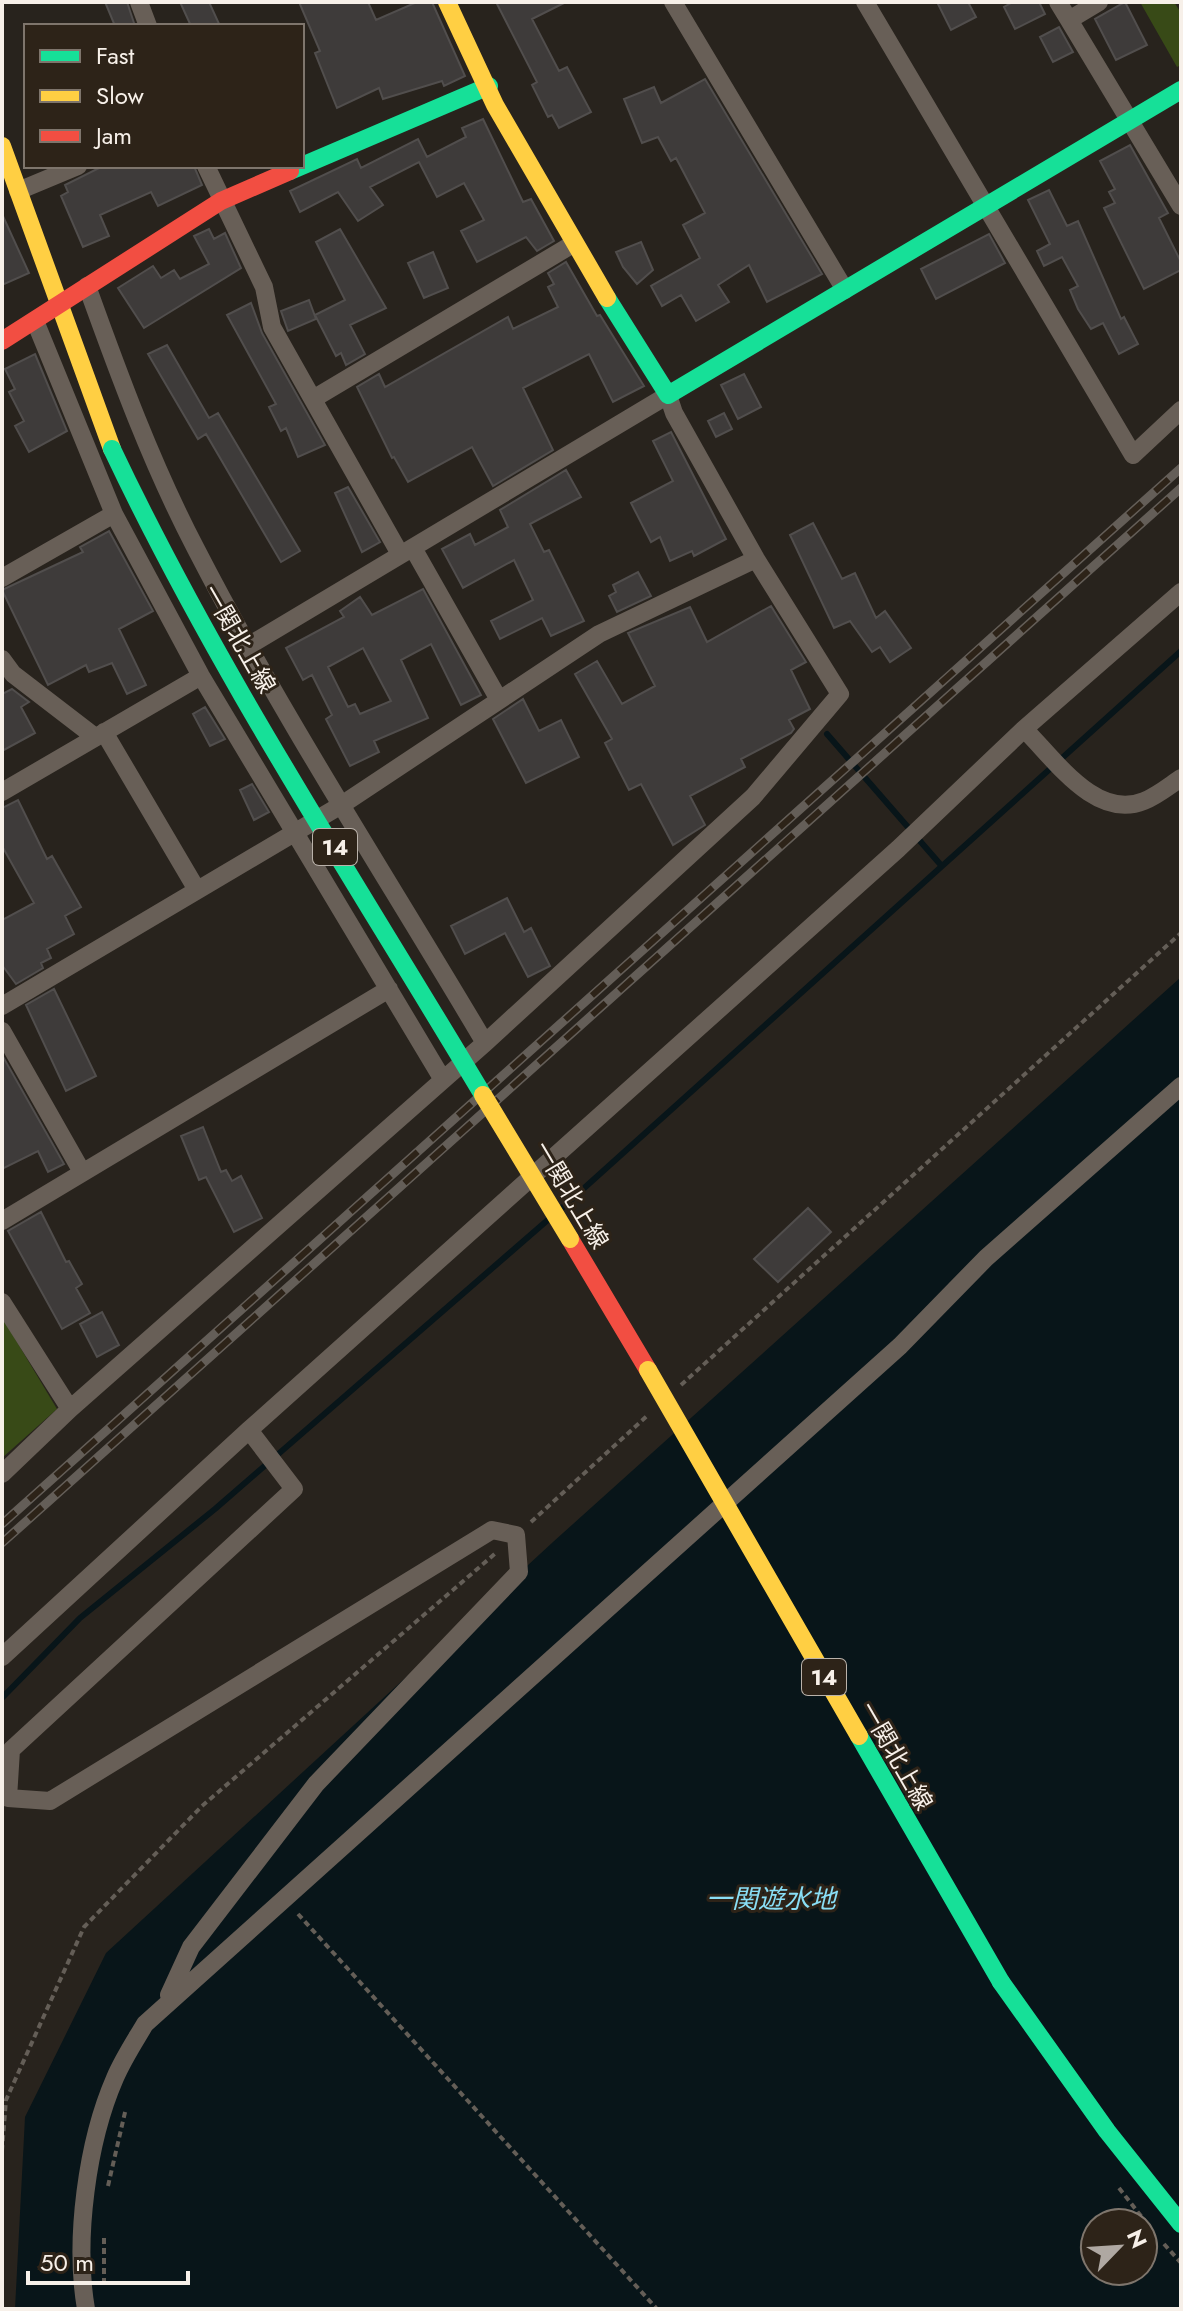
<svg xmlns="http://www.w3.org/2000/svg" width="1183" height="2311" viewBox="0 0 1183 2311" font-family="Jost,'Noto Sans JP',sans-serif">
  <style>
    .green { fill: #384a17 }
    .water { fill: #081519; fill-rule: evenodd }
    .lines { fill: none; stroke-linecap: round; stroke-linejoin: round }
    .stream { stroke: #081519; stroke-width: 6 }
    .building { fill: #3e3b3a; stroke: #514e4d; stroke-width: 2; fill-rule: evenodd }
    .path { stroke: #645e57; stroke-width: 4; stroke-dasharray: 6 4; stroke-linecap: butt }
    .street { stroke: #685f57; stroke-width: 18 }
    .fast { stroke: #16e098; stroke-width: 18 }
    .slow { stroke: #ffcf43; stroke-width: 18 }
    .jam { stroke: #f24e42; stroke-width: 18 }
    .rail-casing { stroke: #645e58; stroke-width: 9 }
    .rail { stroke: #2d2318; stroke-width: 6; stroke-dasharray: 18; stroke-linecap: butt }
    .fast-bridge { stroke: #16e098; stroke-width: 18 }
    .slow-bridge { stroke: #ffcf43; stroke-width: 18 }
    .labels { text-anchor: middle; stroke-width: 6; stroke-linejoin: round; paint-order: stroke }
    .shield { fill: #2d2318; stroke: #bab2aa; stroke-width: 2 }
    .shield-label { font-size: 22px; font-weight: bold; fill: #f7f0e9 }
    .street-label { font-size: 24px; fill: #f7f0e9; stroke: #2d2318 }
    .water-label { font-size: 26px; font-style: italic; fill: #89def5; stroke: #2d2318 }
  </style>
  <rect width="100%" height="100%" fill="#28231d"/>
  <path class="green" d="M1140,2h34l7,11v52l-4,2z
    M2,1317l55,92 -55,49z"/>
  <path class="water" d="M1181,977v1332h-1166l10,-192 81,-164 447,-411zM1095,2223h48v48h-48z"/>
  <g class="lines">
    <path class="stream" d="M827,734l113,130
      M562,1208l619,-557
      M2,1698l78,-80 135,-109 335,-291"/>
  </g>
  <path class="building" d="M105,2h22l8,24h-20z
    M180,2h29l11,24h-29z
    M299,2h69l8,18 41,-18h15l33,74 -21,10 -2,-5 -59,18 -4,-11 -42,20 -22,-55 5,-2z
    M496,2h70l-34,17 27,52 8,-4 24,45 -32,16 -7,-13 -4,2 -16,-32 5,-3z
    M937,2h31l8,15 -25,13z
    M1013,2h26l6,12 -30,15 -11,-22z
    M1125,2l22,43 -31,15 -21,-41z
    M1059,27l14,25 -20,10 -13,-25z
    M705,79l117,195 -55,28 -18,-37 -31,20 11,17 -33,19 -15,-26 -19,11 -11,-20 49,-28 -17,-33 22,-12 -29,-55 -5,3 -13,-24 -16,6 -18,-44 30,-12 7,16z
    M483,119l40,83 8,-3 23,42 -17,10 -11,-14 -49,25 -16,-31 23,-11 -20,-37 -27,14 -18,-35 -49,25 13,18 -25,16 -20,-29 -38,20 -10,-21 67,-32 4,9 57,-29 9,18 39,-20 -4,-9z
    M1130,145l38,68 -9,5 22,44v8l-37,19 -40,-81 11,-5 -6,-11 6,-3 -15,-28z
    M103,166h91l8,19 -44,21 -7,-14 -51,23 9,21 -26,11 -22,-51 7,-4 -3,-7z
    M1049,190l18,36 11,-5 43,98 3,-2 14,27 -19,10 -16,-31 -12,6 -13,-20 -8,-19 8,-4 -16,-29 -18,9 -7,-15 13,-7 -22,-44z
    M2,214l27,59 -27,12z
    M209,229l5,10 11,-6 16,35 -97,60 -26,-40 35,-22 8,12 13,-8 6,9 29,-15 -15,-28z
    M340,229l46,79 -36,17 15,29 -19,11 -5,-12 -5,3 -21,-41 30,-15 -29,-58z
    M989,234l16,29 -69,36 -15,-30z
    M641,242l12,28 -16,14 -14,-17 -7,-15z
    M433,252l15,36 -24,10 -16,-35z
    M566,262l31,54 3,-1 44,71 -31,16 -24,-48 -66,34 30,62 -60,36 -21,-39 -64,35 -14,-25 -2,1 -35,-71 22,-13 6,13 123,-70 5,12 45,-22 -10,-20 6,-3 -6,-11z
    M309,300l7,19 -28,12 -7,-20z
    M251,303l11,30 63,112 -27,12 -12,-29 -5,3 -12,-24 7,-3 -49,-89z
    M167,345l42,73 9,-5 82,138 -19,11 -75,-128 -8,5 -50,-85z
    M35,354l32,77 -38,21 -14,-26 9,-5 -15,-29 6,-3 -10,-20z
    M744,374l17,33 -23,12 -17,-34z
    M724,413l8,16 -16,8 -8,-16z
    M671,432l55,107 -32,17 -2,-5 -22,10 -10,-24 -9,5 -20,-39 42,-22 -20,-40z
    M566,470l15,27 -51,27 14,28 5,-2 35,71 -33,15 -9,-18 -42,21 -9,-18 42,-21 -19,-40 -51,28 -21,-39 28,-15 5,11 33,-18 -8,-17z
    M348,487l32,55 -18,10 -27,-59z
    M813,523l29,56 13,-6 21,45 9,-7 26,37 -21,14 -10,-15 -8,5 -22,-31 -16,7 -44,-93z
    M109,531l44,80 -34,18 27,56 -19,9 -15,-31 -23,9 -3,-7 -38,20 -46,-95 81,-38 -3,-5z
    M638,572l13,24 -34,16 -8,-16 7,-4 -3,-7z
    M423,589l58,106 -20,10 -30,-61 -30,16 27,58 -54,23 5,11 -29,14 -24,-47 6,-4 -20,-40 -9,5 -17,-32 58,-31 -4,-6 20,-14 12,18zM363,648l28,53 -31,13 -5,-10 -7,3 -20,-40z
    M771,606l35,56 -15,8 19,39 -21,11 5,9 -3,4 -50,26 4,8 -55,29 15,29 -32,20 -32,-61 -12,6 -24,-47 7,-4 -37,-65 22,-13 25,43 33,-18 -27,-53 62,-26 17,35z
    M12,689l17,13 -8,5 14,26 -33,18v-57z
    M523,699l16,32 22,-11 18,37 -53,26 -33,-64z
    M205,707l20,32 -15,7 -17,-32z
    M252,784l17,28 -15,8 -14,-30z
    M18,800l29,59 5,-3 29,51 -16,9 9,18 -27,15 4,9 -10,5 2,5 -27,16 -14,-19v-45l32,-17 -32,-57v-38z
    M507,898l17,34 7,-4 19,38 -22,11 -23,-44 -40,21 -14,-28z
    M54,989l42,87 -30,15 -40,-86z
    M2,1055l62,109 -16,8 -10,-21 -36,18z
    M203,1127l18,45 5,-2 6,11 9,-5 21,42 -28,14 -28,-55 -7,3 -18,-44z
    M808,1208l23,24 -53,50 -24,-23z
    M41,1212l25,50 3,-1 13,23 -6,4 14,25 -28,16 -54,-98z
    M102,1312l17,33 -22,12 -17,-33z"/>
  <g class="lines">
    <path class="path" d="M681,1385l500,-452
      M531,1522l117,-107
      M298,1914l359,395
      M2,2151l4,-51 78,-173 118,-121 295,-254
      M108,2186l18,-78
      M1119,2188l29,37
      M104,2238v43
      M1164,2244l17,19"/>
    <path class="street" d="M139,2l9,24
      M673,2l172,288
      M865,2l268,453 48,-45
      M1058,2l11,18 30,-18
      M1069,20l112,186
      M206,166l58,121 8,40 128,227
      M18,191l60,-25
      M87,286c32,89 65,179 109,263 87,169 192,330 289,494
      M35,321l79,193 87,162 242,404
      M313,399l260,-155
      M413,548l85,150
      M2,578l112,-64
      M1181,592l-157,137c30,29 71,92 120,72 13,-5 25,-15 37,-23
      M2,659l11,15 82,63
      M104,732l93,158
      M2,792l199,-116
      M2,1006l341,-202 256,-170 157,-75
      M2,1031l80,141
      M2,1221l387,-232
      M2,1302l68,107
      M2,1474l68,-65 415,-366 268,-246 87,-103 -84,-135 -82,-146 -6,-18 -420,251
      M2,1657l247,-227 649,-581 126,-120
      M169,1995l22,-48 125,-163 203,-212 -3,-37 -24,-5 -442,271 -42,-3 3,-48 283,-261 -45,-59
      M86,2309c-12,-69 1,-167 29,-231 8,-19 20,-37 30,-54l755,-678 86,-88 195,-172"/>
    <path class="fast" d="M290,171l199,-85
      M607,298l61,97 513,-305
      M1001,1982l106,149 74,93"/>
    <path class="slow" d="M447,2l48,103 112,193
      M2,146l110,303"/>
    <path class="jam" d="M2,341l219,-140 69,-30
      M570,1239l78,131"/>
    <defs>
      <path id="rail" d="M2,1524l1179,-1056
        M2,1543l1179,-1055"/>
    </defs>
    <use href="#rail" class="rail-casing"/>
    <use href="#rail" class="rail"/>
    <path class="fast-bridge" d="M112,449c106,224 244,433 371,646
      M859,1736l142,246"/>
    <path class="slow-bridge" d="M483,1095l87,144
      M648,1370l211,366"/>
  </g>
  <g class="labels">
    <g class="shield">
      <rect x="313" y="829" width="44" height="36" rx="6"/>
      <rect x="802" y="1659" width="44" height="36" rx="6"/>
    </g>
    <g class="shield-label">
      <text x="335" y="855">14</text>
      <text x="824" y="1685">14</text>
    </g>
    <g class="street-label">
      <text transform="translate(239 639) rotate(60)" y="8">一関北上線</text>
      <text transform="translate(571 1195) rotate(59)" y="8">一関北上線</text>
      <text transform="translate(896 1756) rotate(60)" y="8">一関北上線</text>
    </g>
    <g class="water-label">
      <text x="771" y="1908">一関遊水地</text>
    </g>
  </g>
  <rect width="1183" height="2311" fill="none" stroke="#f7f0e9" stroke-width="8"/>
  <rect x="24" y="24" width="280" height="144" fill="#2d2318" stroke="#7e756c" stroke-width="2"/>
  <rect x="40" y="50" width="40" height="12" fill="#16e098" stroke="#7e756c" stroke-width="2"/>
  <text x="96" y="64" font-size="24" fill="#f7f0e9">Fast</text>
  <rect x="40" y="90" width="40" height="12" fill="#ffcf43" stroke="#7e756c" stroke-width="2"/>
  <text x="96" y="104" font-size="24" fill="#f7f0e9">Slow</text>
  <rect x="40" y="130" width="40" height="12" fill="#f24e42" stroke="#7e756c" stroke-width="2"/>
  <text x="96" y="144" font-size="24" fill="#f7f0e9">Jam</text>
  <g transform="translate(1119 2247) rotate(65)"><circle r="38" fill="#2d2318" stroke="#7e756c" stroke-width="2"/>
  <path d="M0-6L14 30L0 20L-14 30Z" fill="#afa8a2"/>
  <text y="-12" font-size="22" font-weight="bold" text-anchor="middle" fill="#f7f0e9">N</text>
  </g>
  <path d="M28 2271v12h160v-12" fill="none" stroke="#f7f0e9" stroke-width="4"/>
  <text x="40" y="2271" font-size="24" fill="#f7f0e9" stroke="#2d2318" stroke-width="6" paint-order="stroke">50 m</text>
</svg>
